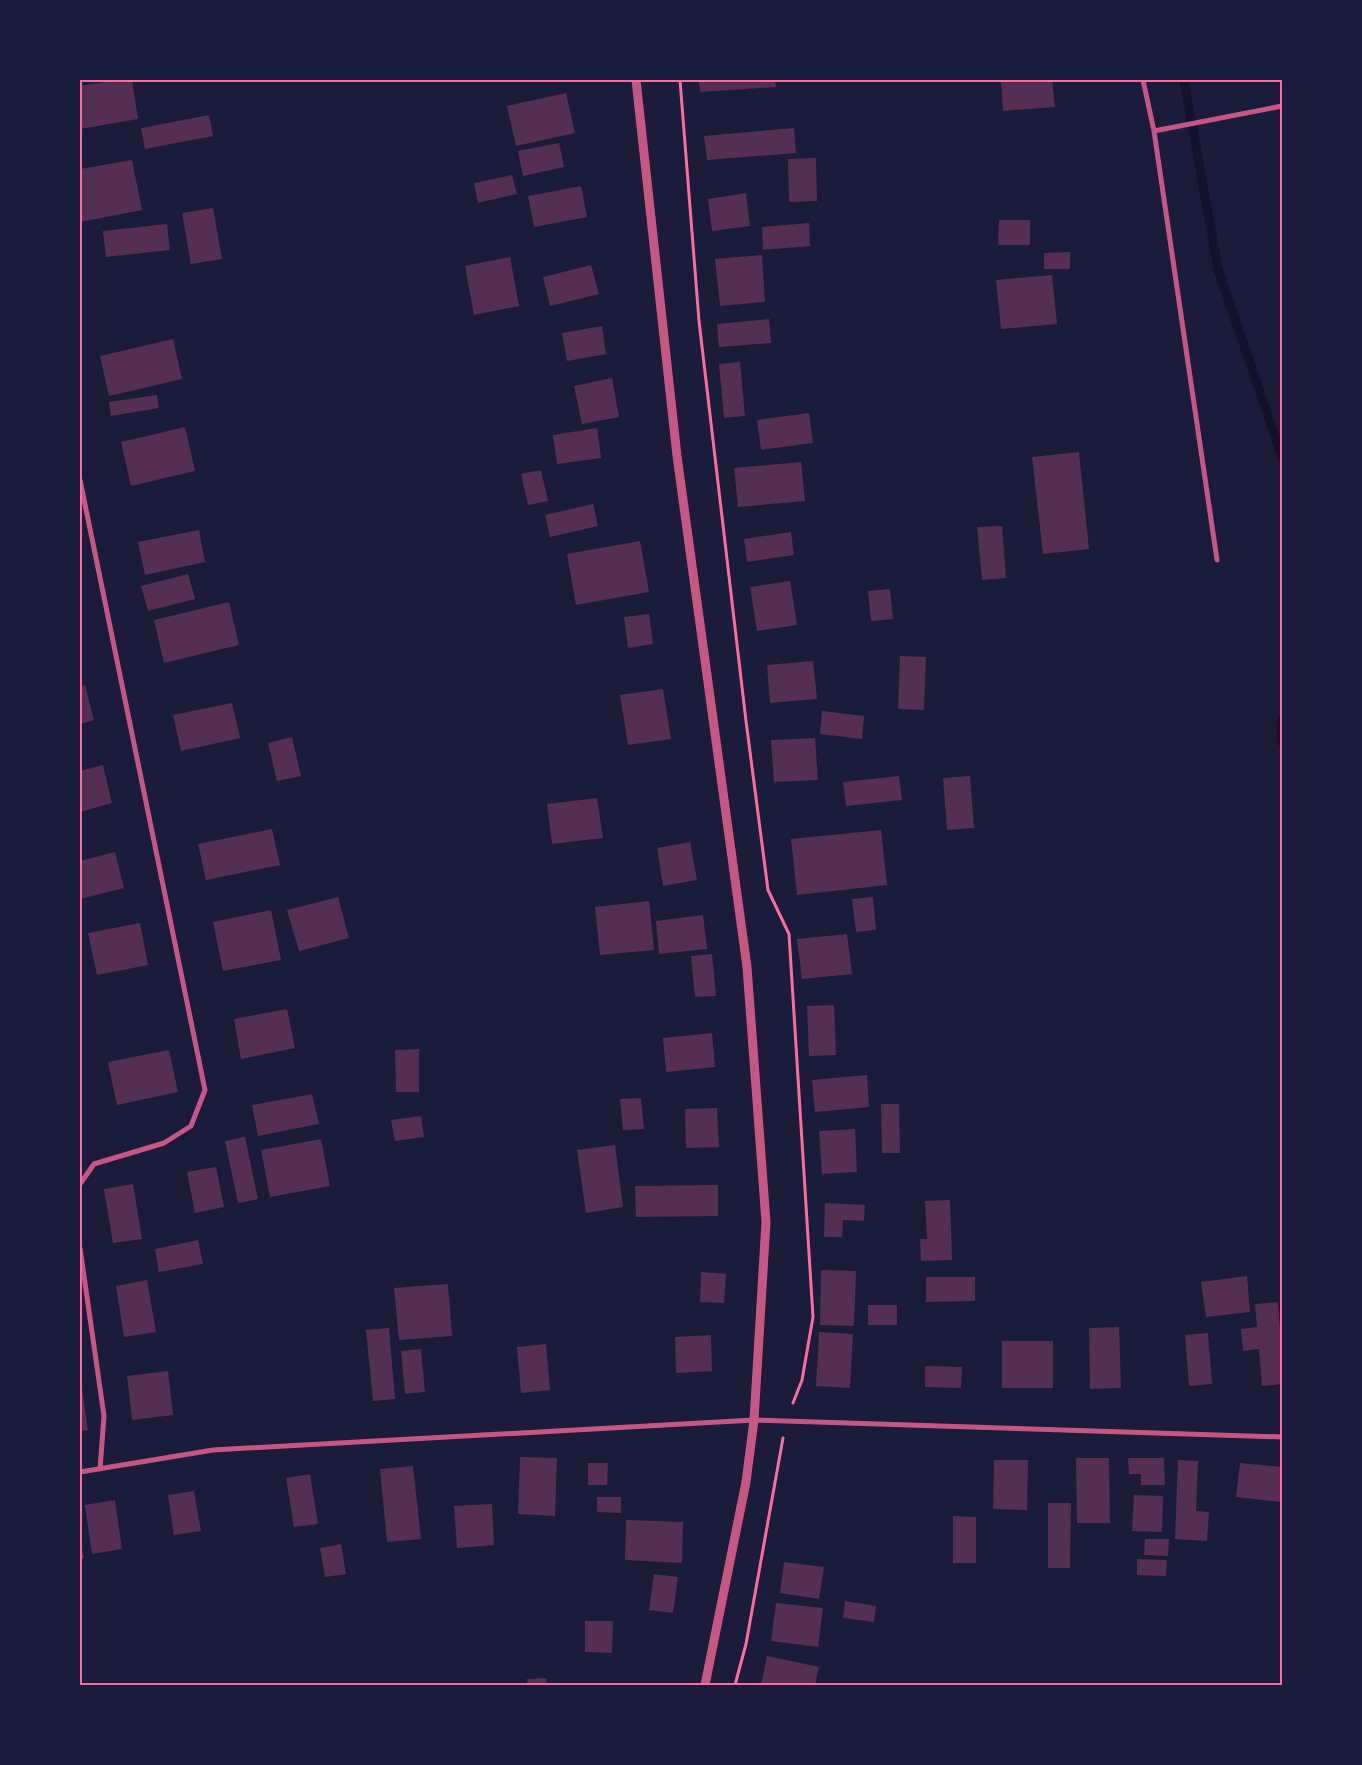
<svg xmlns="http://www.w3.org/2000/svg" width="1362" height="1765" viewBox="0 0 1362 1765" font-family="Montserrat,sans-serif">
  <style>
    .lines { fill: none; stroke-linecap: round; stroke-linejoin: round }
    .stream { stroke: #12122b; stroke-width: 9 }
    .building { fill: #542f53 }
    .path { stroke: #ff6b9d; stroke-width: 3 }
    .minor { stroke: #c65784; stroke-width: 5 }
    .tertiary { stroke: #c65784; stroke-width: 9 }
    .neatline { fill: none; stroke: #ff6b9d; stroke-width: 2 }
  </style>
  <rect width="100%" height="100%" fill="#1b1b3a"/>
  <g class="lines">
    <path class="stream" d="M1184,80l34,189 64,188
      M1282,719l-1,16 1,7"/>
  </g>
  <path class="building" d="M120,80h12l6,39 -58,10v-43z
    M699,80h76l1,7 -76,5z
    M1001,80h51l3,27 -52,4z
    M566,93l9,40 -59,13 -9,-40z
    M209,115l4,21 -68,13 -4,-21z
    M794,128l2,25 -89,7 -3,-24z
    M559,143l5,24 -41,9 -5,-25z
    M816,158l1,43 -28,1 -1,-43z
    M132,160l10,50 -62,12v-53z
    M512,175l5,19 -39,9 -4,-20z
    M581,186l6,31 -53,10 -6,-31z
    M746,193l4,33 -38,5 -4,-32z
    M213,208l9,51 -31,5 -9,-51z
    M999,220h31v25h-32z
    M809,223l1,23 -47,4 -1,-23z
    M167,224l3,26 -64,7 -3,-26z
    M1070,252v17h-26v-16z
    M762,255l3,47 -45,4 -5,-47z
    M510,257l9,49 -45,9 -9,-49z
    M591,265l8,29 -49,12 -7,-29z
    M1052,275l5,49 -56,5 -5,-49z
    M769,319l2,24 -52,4 -2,-23z
    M602,326l4,28 -39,7 -5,-28z
    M173,339l9,40 -73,17 -9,-40z
    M740,362l5,54 -21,2 -5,-54z
    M612,378l7,39 -37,7 -8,-38z
    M157,395l2,13 -48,8 -2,-14z
    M809,413l4,30 -52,7 -4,-30z
    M185,427l10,44 -64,15 -10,-44z
    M597,428l4,30 -44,6 -4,-29z
    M1079,452l10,97 -46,5 -11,-97z
    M801,462l4,39 -67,6 -4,-39z
    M541,470l7,31 -20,4 -7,-31z
    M593,504l5,22 -48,11 -5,-22z
    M1002,526l4,52 -24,2 -5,-53z
    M199,530l6,32 -60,13 -7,-33z
    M791,532l3,23 -47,7 -3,-23z
    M640,541l9,51 -73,13 -9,-51z
    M188,574l7,25 -47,12 -7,-25z
    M790,581l7,44 -40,6 -7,-44z
    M890,589l3,30 -22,2 -3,-30z
    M229,602l10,43 -75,18 -10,-43z
    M649,614l4,30 -25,4 -4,-31z
    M900,656l26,1 -2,53 -26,-1z
    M813,661l4,38 -47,4 -3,-38z
    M85,685l9,35 -14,4v-38z
    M663,689l8,50 -43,6 -8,-50z
    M232,703l8,35 -59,13 -8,-36z
    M822,711l42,5 -2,23 -42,-5z
    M292,737l9,39 -24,5 -9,-38z
    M815,738l3,42 -44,2 -3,-42z
    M103,765l9,38 -32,9v-41z
    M899,776l3,24 -56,6 -3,-24z
    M970,776l4,52 -27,2 -4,-52z
    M597,798l6,40 -51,6 -5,-40z
    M272,829l8,36 -74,15 -8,-36z
    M881,830l6,55 -90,10 -6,-56z
    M690,842l7,38 -34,6 -6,-38z
    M115,852l9,36 -44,11v-38z
    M338,897l11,41 -50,13 -12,-41z
    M873,897l3,33 -20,2 -4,-33z
    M649,901l5,49 -54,5 -5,-48z
    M271,910l10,50 -58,11 -10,-49z
    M703,915l4,34 -48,5 -3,-33z
    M140,923l8,42 -51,10 -9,-42z
    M847,934l5,40 -50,5 -5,-40z
    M712,954l4,42 -21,1 -4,-41z
    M834,1005l2,50 -27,1 -2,-50z
    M287,1009l8,39 -54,11 -7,-40z
    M712,1033l3,34 -49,5 -3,-34z
    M419,1049v43h-23l-1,-42z
    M169,1050l9,42 -61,13 -9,-43z
    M867,1075l2,32 -54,5 -3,-32z
    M312,1094l7,30 -61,12 -6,-31z
    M641,1098l3,31 -21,1 -3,-31z
    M881,1104h18l1,49h-18z
    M717,1108l2,39 -33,1 -1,-39z
    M421,1116l3,21 -29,4 -4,-21z
    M855,1129l2,43 -35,2 -3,-43z
    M245,1137l13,62 -20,4 -13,-62z
    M321,1139l9,47 -60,11 -9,-47z
    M615,1145l8,62 -37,6 -9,-63z
    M216,1167l8,40 -29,6 -8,-41z
    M133,1184l9,55 -29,4 -9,-54z
    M718,1185v31l-82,1 -1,-31z
    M950,1200l2,60 -31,1 -1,-22h7l-2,-38z
    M825,1203l40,2 -1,16 -21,-1 -1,17h-18z
    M198,1240l5,24 -44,8 -4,-23z
    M821,1270l35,1 -2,55 -34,-1z
    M701,1272l25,2 -2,29 -24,-1z
    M1247,1276l3,36 -44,5 -5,-35z
    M926,1277h49v24l-49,1z
    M147,1280l9,52 -32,5 -8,-51z
    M448,1284l4,52 -53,4 -5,-52z
    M1278,1302l4,58v24l-20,2 -3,-37 -16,2 -2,-22 16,-2 -2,-23z
    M868,1305h29v20h-29z
    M1119,1327l2,61 -31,1 -1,-61z
    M389,1328l6,71 -22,2 -7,-71z
    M819,1332l34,2 -3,54 -34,-2z
    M1208,1333l4,51 -23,2 -4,-51z
    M711,1335l1,36 -36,2 -1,-36z
    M1002,1341h51v47h-51z
    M546,1344l4,46 -29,3 -4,-46z
    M421,1349l4,43 -20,2 -4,-43z
    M925,1366l37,1 -1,21 -36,-1z
    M168,1371l5,44 -41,5 -5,-44z
    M80,1375l8,55 -8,1z
    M520,1457l37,1 -2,58 -37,-2z
    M1076,1458h33l1,65h-33z
    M1128,1458h36l1,27h-24v-11h-12z
    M994,1460h34l-1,50 -34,-1z
    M1178,1460l20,1 -2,50 13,1 -2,29 -32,-2z
    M588,1463h20l-1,22h-19z
    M1240,1463l42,4v35l-46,-5z
    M413,1466l8,73 -34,3 -7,-73z
    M310,1474l8,50 -24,3 -8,-49z
    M194,1491l7,40 -27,4 -6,-40z
    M1134,1495l29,1 -1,36 -30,-1z
    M597,1497h24v16l-24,-1z
    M115,1500l7,49 -30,5 -7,-49z
    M1048,1503h23l-1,65h-22z
    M492,1504l2,41 -37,3 -3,-42z
    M953,1516l23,1v46h-23z
    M626,1520l57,2 -1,41 -57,-3z
    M80,1537l4,22h-4z
    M1145,1539h24l-1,17 -24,-1z
    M341,1544l5,30 -21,3 -5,-29z
    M1137,1559l30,1 -1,16 -29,-1z
    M784,1562l40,5 -5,32 -39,-6z
    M654,1574l24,3 -5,36 -24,-3z
    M845,1601l31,5 -2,16 -31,-4z
    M776,1603l47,5 -5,39 -47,-6z
    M585,1621h28l-1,32 -27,-1z
    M767,1656l52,11 -4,18h-54z
    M546,1678l1,7h-19l-1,-6z"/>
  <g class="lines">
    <path class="path" d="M680,80l19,241 47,400 22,169 21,44 24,383 -11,63 -9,23
      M735,1685l11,-41 37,-206"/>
    <path class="minor" d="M1143,80l11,51 63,429
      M1154,131l128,-25
      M80,480l125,610 -14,36 -27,17 -70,21 -14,20
      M80,1248l24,168 -4,53
      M80,1472l133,-22 541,-30 528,17"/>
    <path class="tertiary" d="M636,80l41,376 70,511 19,255 -12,198 -8,62 -41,203"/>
  </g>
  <rect width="1362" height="1765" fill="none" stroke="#1b1b3a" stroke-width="162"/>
  <rect x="81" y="81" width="1200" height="1603" class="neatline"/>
</svg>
